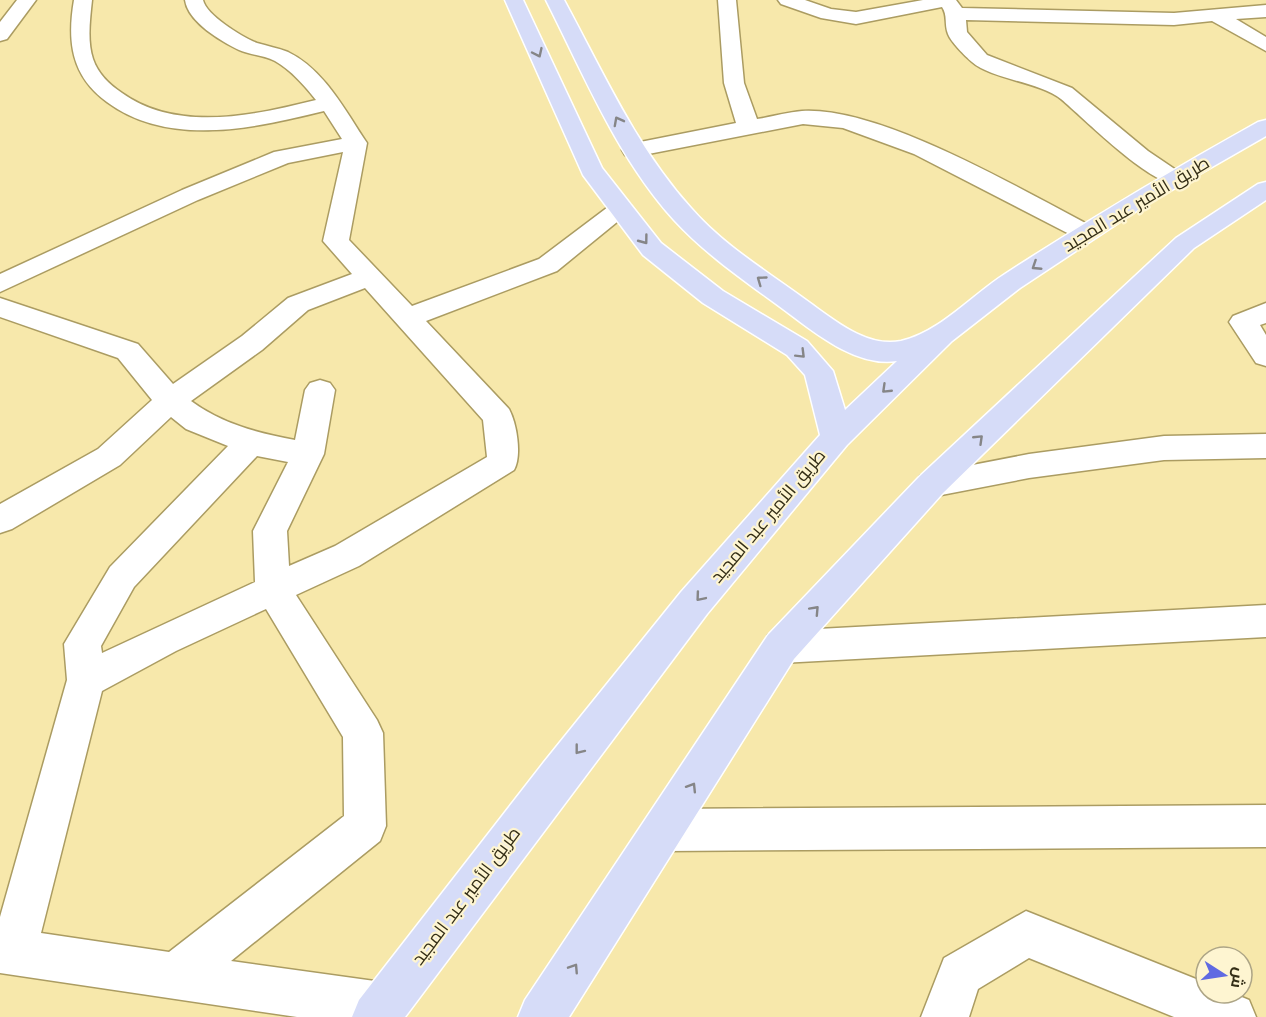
<svg xmlns="http://www.w3.org/2000/svg" width="1266" height="1017" viewBox="0 0 1266 1017" font-family="'Noto Serif',Cairo,serif">
  <style>
    .lines { fill: none; stroke-linecap: round; stroke-linejoin: round }
    .minor-casing { stroke: #ab9c62; stroke-width: 3 }
    .major-casing { stroke: #fff; stroke-width: 3 }
    .minor { fill: #fff; fill-rule: evenodd }
    .major { fill: #d6dcf8; fill-rule: evenodd }
    .oneway { stroke: #858587 }
    .labels { text-anchor: middle; stroke-width: 4.5; stroke-linejoin: round; paint-order: stroke }
    .street-label { font-size: 18px; fill: #342e16; stroke: #fef5d1 }
  </style>
  <rect width="100%" height="100%" fill="#f7e8ab"/>
  <g class="lines">
    <defs>
      <path id="minor" d="M17,0h19l-29,39 -7,2v-19z
        M74,0h18c-2,19 -5,41 1,59 5,15 17,26 29,34 56,40 133,22 194,7 -11,-14 -25,-30 -41,-39 -11,-6 -25,-6 -36,-11 -18,-9 -51,-28 -54,-50h18c3,15 39,37 54,43 10,3 21,5 31,9 36,17 58,60 79,91l-18,97 63,66 127,-47 73,-55 9,-2 9,2 3,5 -76,62 -131,50 83,88c8,15 13,47 5,61l-155,96 -63,29 81,125 6,13 3,93 -6,15 -149,120 151,21 17,7 7,17 -5,11h-104l-297,-44v-56l67,-237 -3,-36 46,-77 118,-121 -42,-17 -15,-12 -51,48 -108,64 -12,4v-29l98,-55 54,-49 -34,-42 -118,-41v-19l138,46 35,40 69,-48 46,-38 64,-24 -29,-33 20,-89 -55,11 -90,37 -198,92v-18l182,-84 92,-38 68,-13 -18,-28c-69,17 -155,37 -217,-9 -36,-26 -40,-61 -33,-102zM365,288l118,132 4,37 -152,89 -46,20 -2,-35 37,-77 11,-64 -5,-7 -10,-3 -10,3 -5,7 -10,50c-37,-7 -73,-16 -104,-39l71,-51 46,-40zM257,456l31,6 -35,69 2,51 -153,71 -1,-7 33,-59zM266,609l77,128 1,79 -175,136 -128,-19 61,-242 74,-40z
        M718,0h18l8,83 13,36c15,-2 30,-7 45,-8 79,-5 221,80 293,117l4,5 -4,5 -9,3 -9,-3 -163,-84 -71,-26 -40,-4 -170,33 -8,-2 -3,-5 3,-5 111,-22 -12,-40z
        M778,0h27l26,9 25,3 67,-12h33l6,8 212,5 92,-8v12l-30,2 30,18v14l-54,-30 -38,4 -208,-5 1,12 20,23 85,33 76,63 34,23 4,5 -4,5c-27,7 -98,-66 -121,-85 -21,-17 -70,-20 -89,-37 -7,-6 -21,-20 -24,-28 -4,-10 0,-18 -6,-27l-86,17 -35,-6 -40,-14z
        M1266,303v20l-6,2 6,10v31l-10,-3 -27,-41 4,-6z
        M1266,434v24l-102,2 -135,18 -98,19 -11,-3 -5,-9 5,-9 11,-3 98,-19 135,-18z
        M1266,605v32l-485,26 -13,-4 -5,-12 5,-12 13,-4z
        M1266,805v42l-600,4 -15,-6 -6,-15 6,-15 15,-6z
        M1026,911l180,72v10h26l17,7 7,17h-82l-145,-59 -51,31 -9,28h-48l23,-59z"/>
      <path id="major" d="M505,0h18l79,168 59,75 62,48 84,50 26,30 12,39 52,-49c-38,6 -77,-24 -106,-46 -40,-30 -83,-58 -117,-95 -57,-63 -90,-145 -128,-220h18c39,72 72,147 127,208 32,37 77,64 115,92 27,19 60,48 95,41 39,-9 71,-46 104,-67 83,-54 167,-104 253,-152l8,-2v16l-122,70 -124,82 -68,53 -105,104 -140,169 -302,403h-53l7,-17 185,-238 137,-170 139,-157 -15,-60 -18,-20 -84,-52 -60,-48 -60,-80z
        M1266,182v18l-72,48 -252,246 -148,165 -225,358h-51l7,-17 243,-365 152,-159 256,-238 82,-54z"/>
    </defs>
    <use href="#minor" class="minor-casing"/>
    <use href="#major" class="major-casing"/>
    <use href="#minor" class="minor"/>
    <use href="#major" class="major"/>
  </g>
  <defs><path id="oneway-chevron" d="M-2-3.5L2.5 0L-2 3.5" fill="none" stroke-width="1.6" stroke-linecap="round" stroke-linejoin="round" transform="scale(1.5)"/></defs>
  <g class="oneway">
    <use href="#oneway-chevron" transform="translate(538 53) rotate(65)"/>
    <use href="#oneway-chevron" transform="translate(618 121) rotate(-118)"/>
    <use href="#oneway-chevron" transform="translate(644 240) rotate(53)"/>
    <use href="#oneway-chevron" transform="translate(1036 266) rotate(147)"/>
    <use href="#oneway-chevron" transform="translate(761 280) rotate(-144)"/>
    <use href="#oneway-chevron" transform="translate(801 354) rotate(45)"/>
    <use href="#oneway-chevron" transform="translate(886 389) rotate(136)"/>
    <use href="#oneway-chevron" transform="translate(979 439) rotate(-44)"/>
    <use href="#oneway-chevron" transform="translate(700 597) rotate(130)"/>
    <use href="#oneway-chevron" transform="translate(815 610) rotate(-47)"/>
    <use href="#oneway-chevron" transform="translate(579 750) rotate(128)"/>
    <use href="#oneway-chevron" transform="translate(692 787) rotate(-58)"/>
    <use href="#oneway-chevron" transform="translate(574 968) rotate(-57)"/>
  </g>
  <g class="labels">
    <g class="street-label">
      <text transform="translate(1136 204) rotate(-31)" y="6">طريق الأمير عبد المجيد</text>
      <text transform="translate(768 516) rotate(-50)" y="6">طريق الأمير عبد المجيد</text>
      <text transform="translate(466 896) rotate(-53)" y="6">طريق الأمير عبد المجيد</text>
    </g>
  </g>
  <g transform="translate(1224 975) rotate(102)"><circle r="28" fill="#fef5d1" stroke="#ada586" stroke-width="1.5"/>
  <path d="M0-4.5L10 22L0 15L-10 22Z" fill="#606ae2"/>
  <text y="-9" font-size="16" font-weight="bold" text-anchor="middle" fill="#342e16">ش</text>
  </g>
</svg>
